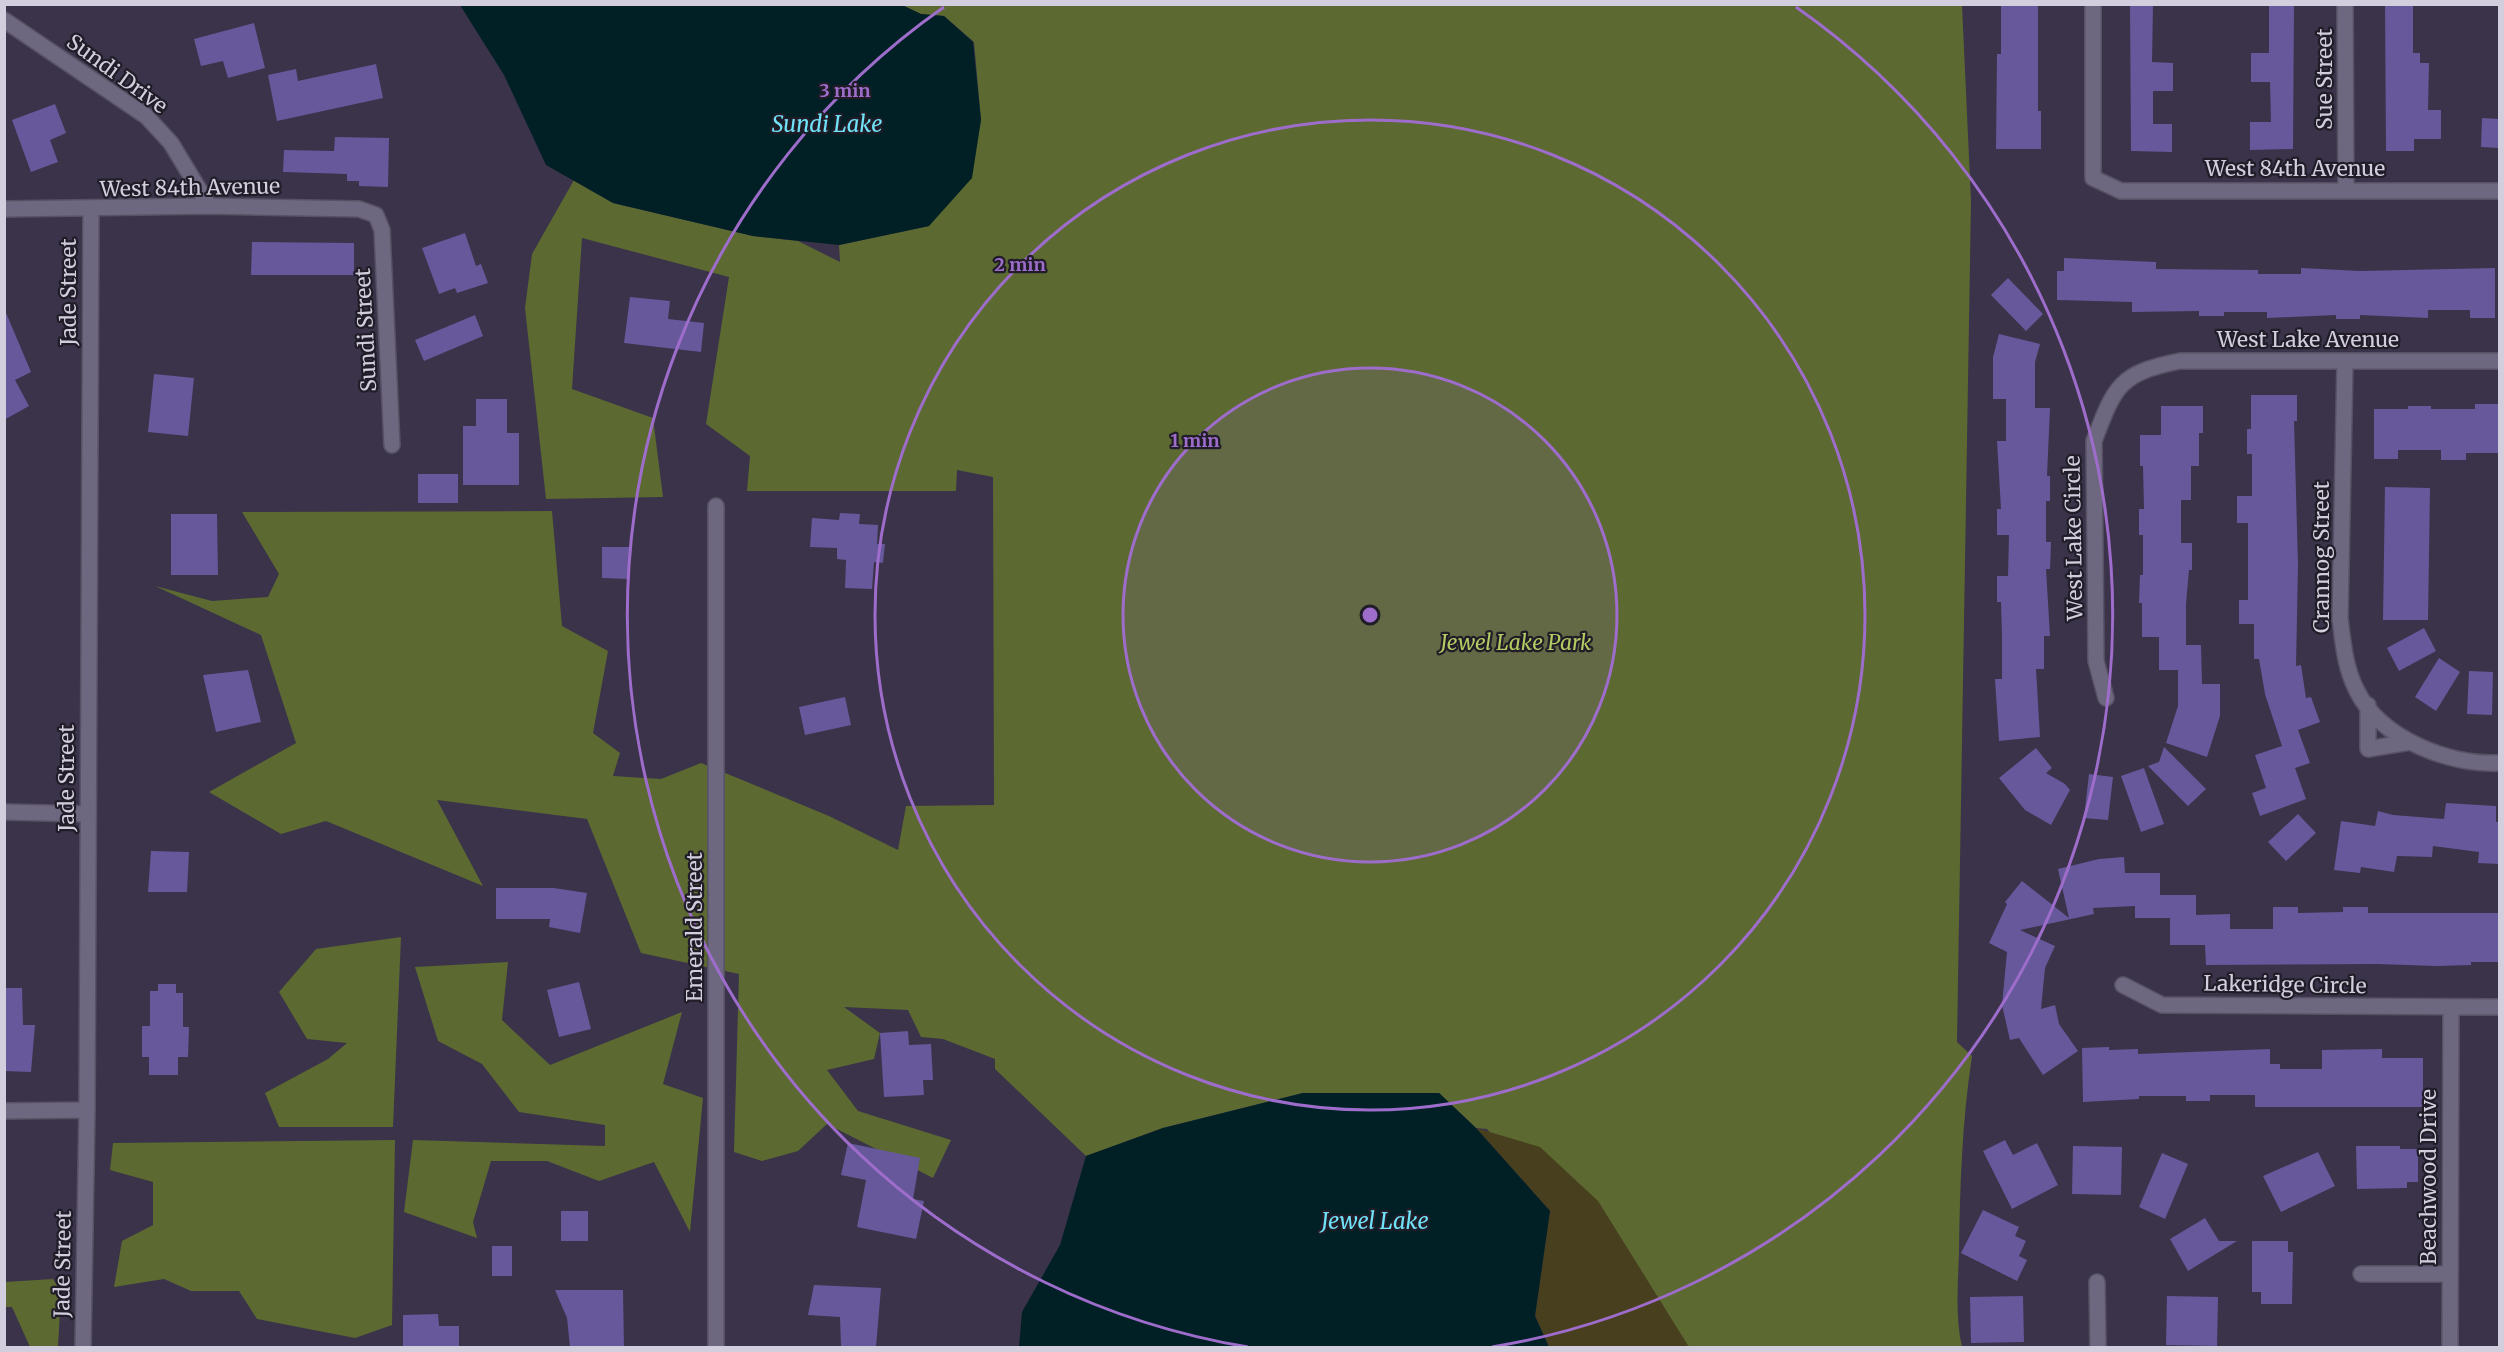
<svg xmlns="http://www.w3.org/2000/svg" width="2504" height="1352" viewBox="0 0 2504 1352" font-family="Merriweather,serif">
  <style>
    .green { fill: #5c6931 }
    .sand { fill: #483f1f }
    .water { fill: #002026 }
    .building { fill: #66589b }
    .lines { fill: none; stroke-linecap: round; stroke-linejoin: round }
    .minor-casing { stroke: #575164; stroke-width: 18 }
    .minor { stroke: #6e6780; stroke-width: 15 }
    .ring { fill: none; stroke: #9e6dcb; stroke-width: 3 }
    .labels { text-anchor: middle; stroke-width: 4.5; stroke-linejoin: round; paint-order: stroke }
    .street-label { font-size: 21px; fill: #d2cedd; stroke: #201d28 }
    .park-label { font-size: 21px; font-style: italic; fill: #b3cb62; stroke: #201d28 }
    .water-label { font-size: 22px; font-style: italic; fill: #70e3f9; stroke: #201d28 }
    .centre { fill: #9e6dcb; stroke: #201d28; stroke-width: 3 }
    .ring-label { font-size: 18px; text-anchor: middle; font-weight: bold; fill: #9e6dcb; stroke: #201d28; stroke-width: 4.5; stroke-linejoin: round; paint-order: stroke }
  </style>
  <rect width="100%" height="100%" fill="#3a334a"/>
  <path class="green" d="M902,5h1060l9,196 -14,841 15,14c-10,65 -12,130 -13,196 -1,32 -4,64 3,95h-404l-1,-136 -70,-82 -11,-1 -37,-35h-136l-140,35 -77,28 -91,-87v-10l-52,-20 -22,-2 -13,-27 -64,-3 36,26 -6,26 -47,11 31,41 93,29 -18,38 -106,-54 -29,27 -36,10 -28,-9 5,-178 -98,-21 -54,-134 -150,-19 46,86 -157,-65 -45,13 -72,-42 87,-49 -35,-108 -106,-49 57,15 56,-4 11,-23 -37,-62 310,-1 10,115 46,25 -15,82 27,20 -7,23 48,3 40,-16 128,53 69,34 8,-44 88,-1 -1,-328 -36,-7 -1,21h-209l3,-35 -44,-32 23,-147 -147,-39 -10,151 81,29 10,79 -117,2 -21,-191 7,-54 42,-74 39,23 140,33 45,5 42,21 -1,-17 90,-19 52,-106 -7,-78 -30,-26 -23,-2z
    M401,937l-8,190h-114l-14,-34 63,-34 19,-16 -40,-4 -28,-47 37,-43z
    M508,962l-6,58 48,45 132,-53 -19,72 40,14 -13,134 -36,-70 -55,19 -52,-20h-56l-18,61 4,16 -73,-26 9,-72 192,6v-21l-86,-13 -37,-48 -44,-23 -23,-74z
    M395,1140l-3,185 -37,13 -98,-19 -18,-28h-48l-27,-12 -50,8 8,-46 31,-16v-43l-43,-12 3,-27z
    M53,1279l8,13 -3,55h-28l-18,-40h-7v-25z"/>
  <path class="sand" d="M1476,1128l64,19 58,54 91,146h-140l-14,-31 15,-105z"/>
  <path class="water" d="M902,5l19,9 23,2 29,26 8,78 -9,58 -43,48 -90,19 -86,-9 -140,-33 -67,-38 -42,-90 -44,-70z
    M1303,1093h136l37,35 74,83 -15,105 14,31h-530l3,-35 38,-67 26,-89 77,-28z"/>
  <path class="building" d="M2001,4h37v107h3v38h-45l1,-95h4z
    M2130,4h23l-1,58 21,1v28h-20v33h19v28l-41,-1z
    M2269,4h25l-1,145 -43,1v-28h21l-1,-40h-19v-29h18z
    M2385,4h28v49h7v10h9l-1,47h13v29h-27v12h-28z
    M254,23l11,45 -37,10 -5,-17 -22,5 -7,-27z
    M376,64l7,34 -106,23 -9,-46 28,-6 2,12z
    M55,104l11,29 -16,7 8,22 -27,10 -19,-52z
    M2482,118l17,1v29l-18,-1z
    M335,137l54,1 -1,49 -29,-1v-5h-12v-7l-64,-2 1,-22 50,1z
    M465,233l11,33 5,-2 7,19 -31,10 -2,-5 -16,6 -17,-46z
    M252,242l102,1v32h-103z
    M2064,258l92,4v7l102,1v4h43v-6l59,3 135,-3v50h-25v-8h-42v8l-68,-3v4h-24v-4l-69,3v-6h-43v4h-25v-5l-67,1v-10l-75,-2v-29h7z
    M2008,278l35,36 -17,17 -35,-36z
    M630,297l40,4 -2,18 36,4 -3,29 -77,-9z
    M4,308l27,64 -16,8 14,26 -25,14z
    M475,315l8,21 -59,25 -9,-21z
    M1999,334l41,10 -5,18v46h15l-3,68h3v25h-4v41h5l-1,27h-4l4,67h-6v33h-8l4,68 -41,4 -4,-62h7v-43l-1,-34h-4v-26h11l1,-41h-12v-26h4l-4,-68h9v-42h-13v-42z
    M154,374l40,4 -6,58 -40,-4z
    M2251,395h46v26h-3l4,144 -2,101 5,-1 5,33 5,-1 9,25 -22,8 12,33 -15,5 11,31 -46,17 -8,-23 14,-5 -11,-33 27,-9 -17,-52 -6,-35h-5v-35h-15v-24h9v-77h-11v-27h15v-42h-5v-25h4z
    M476,399h31v34h12v52h-56v-59h13z
    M2475,404h24v49h-33v7h-25v-10h-43v9h-24v-50h34v-3h23v3h44z
    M2161,406h42v27h-4v33h-8v34h-10v43h11v27h-3l-3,34v41h15l1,39h18v32l-13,41 -41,-14 12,-37v-36h-19v-33h-17v-34h-3l1,-28h3v-40h-4v-26h5l-1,-43h-3v-31h21z
    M418,474h40v29h-40z
    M2385,487l45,1 -2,132h-45z
    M840,513l20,1 -1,10 19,1 -1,19h8l-2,19 -9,-1 -2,27 -27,-1 1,-28 -9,-1v-11l-27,-1 2,-29 27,2z
    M171,514h46l1,61h-47z
    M602,547h28l-1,32 -27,-1z
    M2424,628l12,23 -37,20 -12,-23z
    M2439,658l21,14 -24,39 -21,-14z
    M248,670l13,52 -45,10 -13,-57z
    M2469,671l24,1 -1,43 -25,-1z
    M845,697l6,28 -46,10 -6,-28z
    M2164,747l42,42 -18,17 -40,-40 11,-4z
    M2036,748l16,20 -6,5 19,11 5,6 -19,35 -26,-15 -26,-32z
    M2144,768l20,56 -23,8 -20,-56z
    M2089,774l24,3 -5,43 -24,-2z
    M2446,803l50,3v16h3v42l-21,-1 1,-11 -46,-6 -1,11 -35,-1 -3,16 -33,-5 -1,6 -26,-3 7,-49 34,5 3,-15 15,4 51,4z
    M2298,814l18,19 -30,28 -18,-19z
    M151,851l38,1 -2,40h-39z
    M2124,857l1,16h35v22h36v20l34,-1v15h43v-22h25v6l45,-1v-5h25v6h131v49h-28v3l-35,1 -59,-2 -171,1 -1,-20h-35v-27h-35v-12l-42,2 1,6 -74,16 35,16 -10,22 -4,41 14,-4 4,19 19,27 -35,24 -24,-37 -9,2 -8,-35 5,-53 -18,-9 18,-39 -2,-2 17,-21 47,37 -11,-49 41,-10z
    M496,888h58l33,5 -7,40 -31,-6 1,-8h-54z
    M579,982l12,47 -32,8 -12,-47z
    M158,984h18v9h7v34h6l-1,30h-10v18h-29v-18h-7v-31h8v-35h8z
    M4,988h18l1,37h12l-4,47 -27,-1z
    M908,1031l1,14 22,-1 2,36h-10l1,15 -40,2 -4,-64z
    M2109,1047v3l29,-1v5l132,-5v15h10v5h42v-19l60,-1v9h41v49h-168v-12h-45v6h-24v-5h-47v3l-56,3 -1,-54z
    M2005,1140l8,15 24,-12 21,42 -46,24 -29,-58z
    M848,1143l72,15 -7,41 11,2 -8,38 -59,-12 9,-47 -25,-5z
    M2073,1146l49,1 -1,48 -49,-1z
    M2356,1146h44v3h18v33h-11v6l-50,1z
    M2318,1152l17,34 -54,26 -18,-36z
    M2162,1153l26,11 -23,55 -26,-12z
    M1983,1210l36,17 -4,9 11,5 -7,15 8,4 -10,21 -56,-28z
    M561,1211h27v30h-27z
    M2205,1218l14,23h18l-49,30 -18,-32z
    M2252,1241h36v11h5l-1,52h-31v-12h-9z
    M492,1246h20v30h-20z
    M814,1285l67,3 -5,59 -35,-1 -1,-29 -32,-2z
    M555,1290h68l1,57h-54l-3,-29z
    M2023,1296l1,46 -53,1 -1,-46z
    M2167,1296l51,1 -1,49 -51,-1z
    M438,1314l1,12h20v21h-56v-32z"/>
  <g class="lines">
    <defs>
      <path id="minor" d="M2093,4v174l28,13h379
        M2345,4l1,186
        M4,20l142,96 25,27 38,63
        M4,209l205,-3 150,3 17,6 6,15 10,215
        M2345,361l-5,257c3,25 5,50 17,73 24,48 91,74 143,72
        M716,506v842
        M2106,698l-10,-37 -2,-220c21,-56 26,-68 86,-80h320
        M2368,705v44l42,-7
        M4,812l83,2
        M2123,985l39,20 338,2
        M4,1111l83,-1
        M2361,1274h88
        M2097,1282l1,66
        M83,1348l4,-238 4,-901
        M2450,1348l1,-341"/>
    </defs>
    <use href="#minor" class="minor-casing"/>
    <use href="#minor" class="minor"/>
  </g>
  <circle cx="1370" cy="615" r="247" fill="#9e6dcb" fill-opacity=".12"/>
  <g class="ring">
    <circle cx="1370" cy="615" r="247"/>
    <circle cx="1370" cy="615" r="495"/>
    <path d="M1248 1347A742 742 0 0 1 944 7M1796 7A742 742 0 0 1 1492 1347"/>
  </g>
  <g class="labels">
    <g class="street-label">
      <text transform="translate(117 74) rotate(36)" y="7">Sundi Drive</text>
      <text transform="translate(2325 79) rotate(-90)" y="7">Sue Street</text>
      <text x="2295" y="176">West 84th Avenue</text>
      <text transform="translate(190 188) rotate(-1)" y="7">West 84th Avenue</text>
      <text transform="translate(69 292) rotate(-90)" y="7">Jade Street</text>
      <text transform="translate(366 330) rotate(-93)" y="7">Sundi Street</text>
      <text x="2308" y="347">West Lake Avenue</text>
      <text transform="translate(2074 538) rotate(-91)" y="7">West Lake Circle</text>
      <text transform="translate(2322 557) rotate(-90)" y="7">Crannog Street</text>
      <text transform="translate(67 778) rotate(-90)" y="7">Jade Street</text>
      <text transform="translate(695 927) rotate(-90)" y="7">Emerald Street</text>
      <text transform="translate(2285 985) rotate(1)" y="7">Lakeridge Circle</text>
      <text transform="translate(2429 1177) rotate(-90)" y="7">Beachwood Drive</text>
      <text transform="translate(63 1264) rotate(-89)" y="7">Jade Street</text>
    </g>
    <g class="park-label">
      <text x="1516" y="650">Jewel Lake Park</text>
    </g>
    <g class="water-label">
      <text x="827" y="132">Sundi Lake</text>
      <text x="1375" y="1229">Jewel Lake</text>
    </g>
  </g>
  <circle cx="1370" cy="615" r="9" class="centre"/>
  <g class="ring-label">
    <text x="845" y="97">3 min</text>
    <text x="1020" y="271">2 min</text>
    <text x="1195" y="447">1 min</text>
  </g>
  <rect width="2504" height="1352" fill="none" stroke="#d2cedd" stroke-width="12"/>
</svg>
